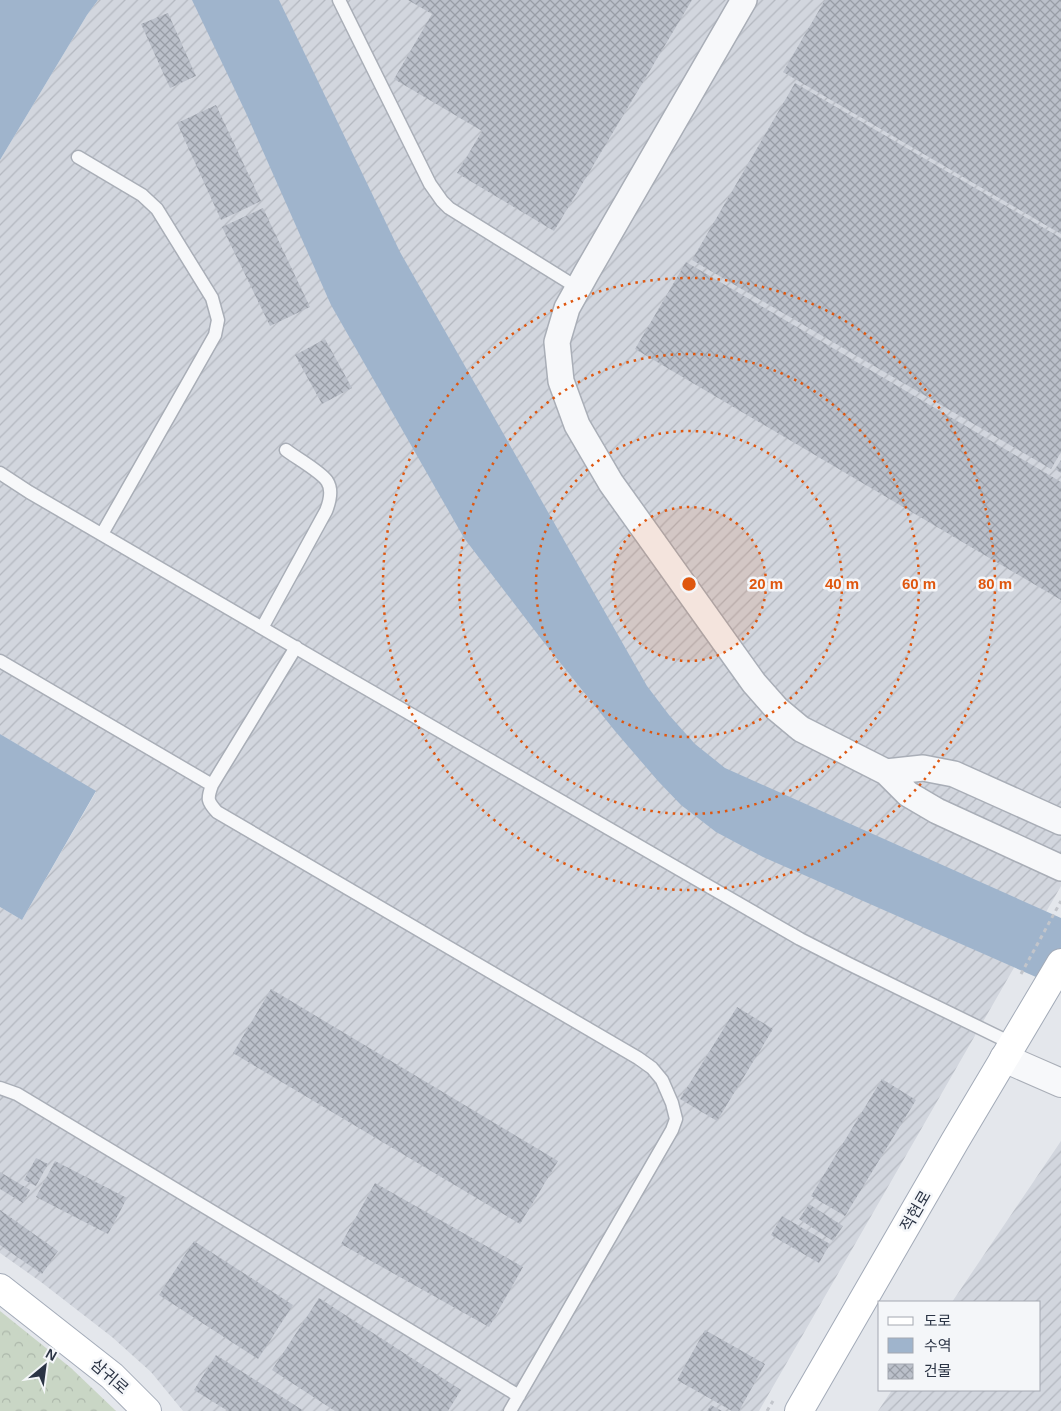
<svg xmlns="http://www.w3.org/2000/svg" width="1061" height="1411" viewBox="0 0 1061 1411" font-family="Helvetica,'Noto Sans KR',sans-serif">
  <style>
    .industrial { fill: url(#industrial-furrows) }
    .forest { fill: url(#forest-crowns) }
    .water { fill: #9fb4cc }
    .building { fill: url(#building-cross-hatch) }
    .lines { fill: none; stroke-linecap: round; stroke-linejoin: round }
    .service-casing { stroke: #a9aeb7; stroke-width: 15 }
    .minor-casing { stroke: #a9aeb7; stroke-width: 28 }
    .tertiary-casing { stroke: #a9aeb7; stroke-width: 30 }
    .primary-casing { stroke: #a3abb8; stroke-width: 30 }
    .path { stroke: #c2c5cb; stroke-width: 3; stroke-dasharray: 4 4; stroke-linecap: butt }
    .service { stroke: #f7f8fa; stroke-width: 12 }
    .minor { stroke: #f7f8fa; stroke-width: 25 }
    .tertiary { stroke: #f7f8fa; stroke-width: 28 }
    .primary { stroke: #fff; stroke-width: 28 }
    .ring { fill: none; stroke: #df570f; stroke-width: 2.5; stroke-dasharray: 2.5 5 }
    .labels { text-anchor: middle; stroke-width: 5; stroke-linejoin: round; paint-order: stroke }
    .street-label { font-size: 16px; fill: #2b3445; stroke: #f4f6f9 }
    .centre { fill: #df570f; stroke: #f4f6f9; stroke-width: 2.5 }
    .ring-label { font-size: 15px; text-anchor: middle; font-weight: bold; fill: #df570f; stroke: #f4f6f9; stroke-width: 5; stroke-linejoin: round; paint-order: stroke }
  </style>
  <defs>
    <pattern id="industrial-furrows" width="10" height="10" patternUnits="userSpaceOnUse" patternTransform="scale(1.25)"><rect width="10" height="10" fill="#d2d6de"/><path d="M-1 1l2-2M0 10L10 0M9 11l2-2" fill="none" stroke="#b4b8c0"/></pattern>
    <pattern id="forest-crowns" width="20" height="18" patternUnits="userSpaceOnUse" patternTransform="scale(1.25)"><rect width="20" height="18" fill="#c9d6c5"/><path d="M2 6a3 3 0 1 1 6 0M12 15a3 3 0 1 1 6 0" fill="none" stroke="#adb8ab"/></pattern>
    <pattern id="building-cross-hatch" width="8" height="8" patternUnits="userSpaceOnUse" patternTransform="scale(1.25)"><rect width="8" height="8" fill="#bbc0ca"/><path d="M0 0l8 8M0 8l8-8" fill="none" stroke="#989da6"/></pattern>
  </defs>
  <rect width="100%" height="100%" fill="#e4e7ec"/>
  <path class="industrial" d="M98,0h963v886l-302,525h-576l-32,-39 -39,-35 -71,-55 -41,-29v-346l22,13 74,-128 -96,-58v-574l87,-145z
    M1061,1141v270h-183l14,-21h148v-88h-88z"/>
  <path class="forest" d="M0,1311l71,57 45,43h-116z"/>
  <path class="water" d="M0,0h98l-11,15 -87,145z
    M192,0h87l121,252 247,434 22,29 26,29 30,24 336,150v70l-298,-131 -47,-25 -35,-27 -23,-24 -43,-50 -73,-91 -78,-102 -133,-233 -85,-192z
    M0,734l96,57 -74,129 -22,-13z"/>
  <path class="building" d="M408,0h284l-138,231 -97,-58 25,-42 -88,-52 38,-65z
    M825,0h236v234l-278,-162z
    M168,13l28,63 -26,12 -29,-64z
    M795,83l266,155v214l-10,17 -359,-209z
    M216,105l45,96 -40,19 -44,-97z
    M263,208l47,99 -40,19 -48,-99z
    M686,262l375,220v118l-426,-251z
    M325,339l27,49 -30,16 -27,-49z
    M1061,460v13l-6,-4z
    M271,989l287,172 -38,63 -287,-171z
    M737,1007l36,22 -56,92 -37,-22z
    M882,1079l34,21 -71,116 -34,-20z
    M36,1158l12,6 -12,22 -12,-6z
    M55,1161l72,37 -19,36 -72,-37z
    M0,1172l30,18 -7,13 -23,-14z
    M375,1183l148,84 -34,60 -148,-83z
    M809,1204l34,22 -10,15 -34,-22z
    M0,1210l58,41 -16,23 -42,-29z
    M782,1216l48,28 -11,19 -48,-28z
    M194,1241l99,64 -35,54 -99,-64z
    M319,1298l142,92 -13,21h-113l-63,-41z
    M705,1330l60,34 -26,47h-7l-55,-31z
    M216,1355l88,56h-76l-34,-21z
    M711,1405l11,6h-15z"/>
  <g class="lines">
    <defs>
      <path id="service" d="M339,0l91,184 12,17 7,7 129,80
        M78,157l64,38 15,14 55,89 6,22 -3,15 -113,199
        M0,473l29,19 312,182 459,265 49,25 164,80
        M262,628l64,-117c4,-10 7,-21 1,-30 -7,-10 -31,-23 -41,-31
        M296,647l-84,138c-5,14 -5,16 5,27l421,246 14,10 10,12 10,23 4,16 -4,11 -162,281
        M0,661l212,124
        M0,1088l17,6 20,12 482,290"/>
      <path id="minor" d="M744,0l-157,272 -20,36 -10,34 4,39 16,44 34,58 143,200 23,26 24,20 85,43 22,22 29,17 124,57
        M886,772l37,-4 31,6 107,48"/>
      <path id="tertiary" d="M1004,1058l57,25"/>
      <path id="primary" d="M0,1288l112,88 35,35
        M799,1411l156,-270 106,-178"/>
    </defs>
    <use href="#service" class="service-casing"/>
    <use href="#minor" class="minor-casing"/>
    <use href="#tertiary" class="tertiary-casing"/>
    <use href="#primary" class="primary-casing"/>
    <path class="path" d="M1021,974l40,-73
      M767,1411l6,-10"/>
    <use href="#service" class="service"/>
    <use href="#minor" class="minor"/>
    <use href="#tertiary" class="tertiary"/>
    <use href="#primary" class="primary"/>
  </g>
  <circle cx="689" cy="584" r="77" fill="#df570f" fill-opacity=".12"/>
  <g class="ring">
    <circle cx="689" cy="584" r="77"/>
    <circle cx="689" cy="584" r="153"/>
    <circle cx="689" cy="584" r="230"/>
    <circle cx="689" cy="584" r="306"/>
  </g>
  <g class="labels">
    <g class="street-label">
      <text transform="translate(915 1211) rotate(-60)" y="6">적현로</text>
      <text transform="translate(110 1376) rotate(41)" y="6">삼귀로</text>
    </g>
  </g>
  <circle cx="689" cy="584" r="8" class="centre"/>
  <g class="ring-label">
    <text x="766" y="589">20 m</text>
    <text x="842" y="589">40 m</text>
    <text x="919" y="589">60 m</text>
    <text x="995" y="589">80 m</text>
  </g>
  <rect x="878" y="1301" width="162" height="90" fill="#f4f6f9" stroke="#a4a8b1"/>
  <rect x="888" y="1317" width="25" height="8" fill="#ffffff" stroke="#a4a8b1"/>
  <text x="924" y="1326" font-size="15" fill="#2b3445">도로</text>
  <rect x="888" y="1338" width="25" height="15" fill="#9fb4cc" stroke="#a4a8b1"/>
  <text x="924" y="1351" font-size="15" fill="#2b3445">수역</text>
  <rect x="888" y="1364" width="25" height="15" fill="url(#building-cross-hatch)" stroke="#a4a8b1"/>
  <text x="924" y="1376" font-size="15" fill="#2b3445">건물</text>
  <g transform="translate(45 1366) rotate(29)" stroke="#f4f6f9" stroke-width="4" paint-order="stroke">
  <path d="M0-4L9 19L0 12L-9 19Z" fill="#2b3445"/>
  <text y="-8" font-size="14" font-weight="bold" text-anchor="middle" fill="#2b3445">N</text>
  </g>
</svg>
